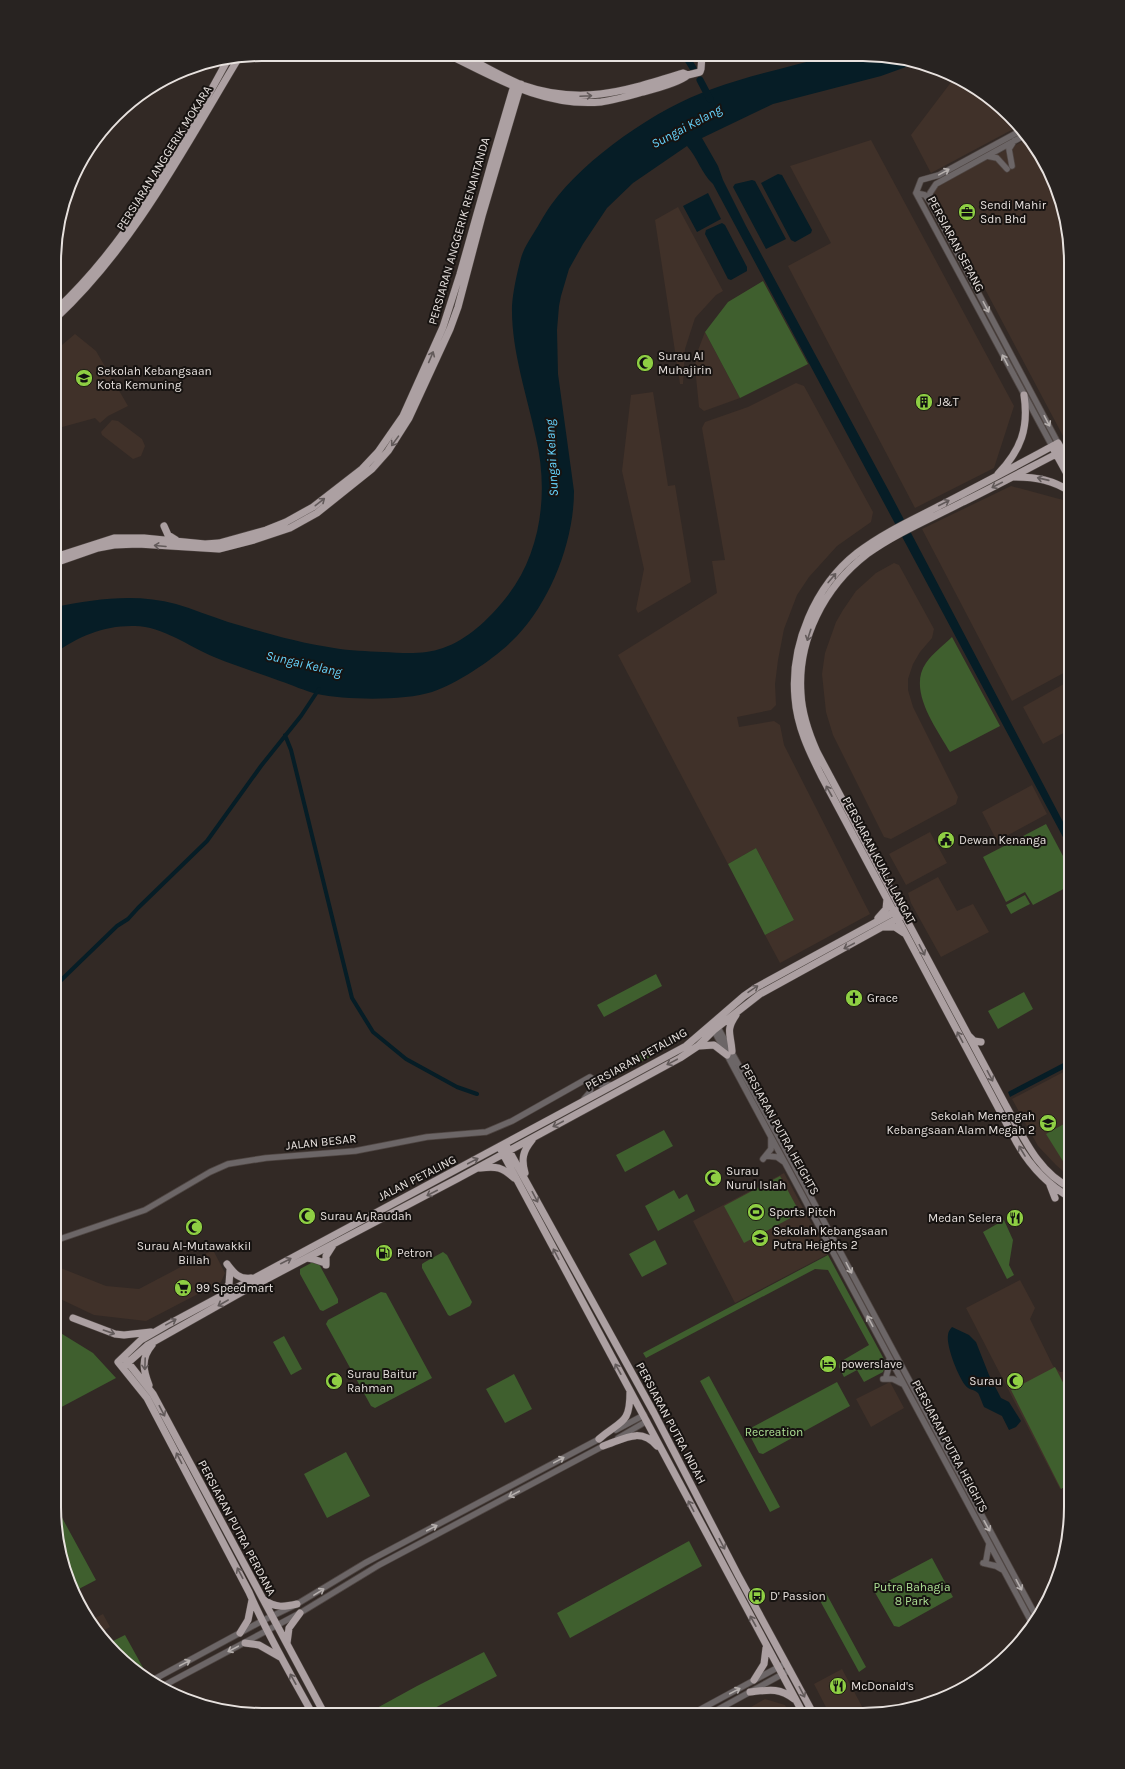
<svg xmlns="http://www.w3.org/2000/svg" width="1125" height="1769" viewBox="0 0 1125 1769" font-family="Karla,sans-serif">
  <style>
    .built { fill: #403129 }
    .green { fill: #3f5f2e }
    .water { fill: #061d26 }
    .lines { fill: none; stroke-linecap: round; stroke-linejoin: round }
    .stream { stroke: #061d26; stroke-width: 1 }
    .canal { stroke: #061d26; stroke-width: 4 }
    .river { stroke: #061d26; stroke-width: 7 }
    .minor-casing { stroke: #4f4643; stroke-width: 7 }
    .major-casing { stroke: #4f4643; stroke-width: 8 }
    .minor { stroke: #6c6667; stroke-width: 5.5 }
    .major { stroke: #aca0a2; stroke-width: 7 }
    .oneway { stroke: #625a5a }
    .oneway2 { stroke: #b6b0ae }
    .labels { text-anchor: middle; stroke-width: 4; stroke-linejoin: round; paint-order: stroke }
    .street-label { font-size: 12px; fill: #e7e1de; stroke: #171311 }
    .poi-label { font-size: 12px; fill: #e7e1de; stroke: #171311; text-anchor: start }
    .park-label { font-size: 12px; fill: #ade094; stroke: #171311 }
    .water-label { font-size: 13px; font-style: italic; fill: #66d3fc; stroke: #171311 }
    .rim { fill: none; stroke: #e7e1de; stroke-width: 2 }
  </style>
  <rect width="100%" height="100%" fill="#322925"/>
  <path class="built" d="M955,77l35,20 29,29 -88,47 -20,-38z
    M1029,138l26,44 16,80v189l-138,-260 3,-5z
    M871,140l143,266 -20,62 -79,40 -127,-242 43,-23 -41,-77z
    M678,207l45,84 -7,4 -21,23 -10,31 -2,35h-3l-25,-164z
    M705,332l35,66 -36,13 -5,-4 -4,-40 2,-14z
    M75,334l21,17 32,55 -20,10 -8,7 -5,-5 -40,11 1,-79z
    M796,383l8,3 69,126 -2,10 -34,24 -28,31 -12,18 -13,34 -6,31 -3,24 1,21 -5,5 -34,7 2,10 35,-6 6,4 4,20 86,169 -90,49 -15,-28 29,-15 -38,-72 -28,16 -110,-209 99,-62 -5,-32 13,-1 -23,-132 3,-6 43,-15z
    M653,392l15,94 7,-1 16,97 -53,31 -2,-4 8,-40 -22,-98 9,-76z
    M112,420l6,1 24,18 3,7 -4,10 -8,3 -31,-24 -1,-3z
    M1011,486l52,14 8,15v154l-59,32 -90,-172z
    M894,563l5,2 35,64 -2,9 -12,14 -7,12 -5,15v11l5,17 45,90 -2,7 -65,35 -7,-2 -51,-102 -7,-23 -4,-38 3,-21 11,-31 7,-12 13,-19 20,-18z
    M1071,680v49l-28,15 -20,-37z
    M1032,785l15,29 -50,27 -15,-29z
    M930,832l17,31 -41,22 -17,-31z
    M938,877l19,34 16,-7 16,28 -48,25 -30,-54 -3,-10z
    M1071,1068v110l-15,-13 -18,-19 -26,-47z
    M784,1173l44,81 -93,49 -42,-82z
    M213,1250l12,23 -4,9 -75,39 -52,-6 -40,-19v-25l4,-4 48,19 33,3z
    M1020,1280l15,28 -5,11 23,47 7,6 9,-1 2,3v110l-11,5 -94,-181z
    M890,1382l14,26 -33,19 -15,-28z
    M103,1614l7,13 -13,7 -8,-13z
    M842,1669l24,45 -36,1 -16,-31z
    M765,1699l20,6 5,10h-53z"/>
  <path class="green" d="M763,281l45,83 -68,34 -35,-66 23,-30z
    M952,637l48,89 -50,26c-13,-23 -43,-62 -24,-89 7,-10 18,-18 26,-26z
    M1046,824l25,47v14l-38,20 -8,-13 -19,10 -23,-45z
    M756,848l38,72 -29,15 -37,-71z
    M1025,895l5,9 -19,10 -5,-9z
    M656,974l6,12 -58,31 -7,-12z
    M1024,992l9,17 -35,20 -10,-18z
    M651,1049l-1,8 -46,25 -3,-6z
    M1071,1120v54l-25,-40z
    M664,1130l9,16 -48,26 -9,-17z
    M780,1176l20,37 -56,30 -20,-37z
    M674,1190l5,9 8,-5 8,17 -37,20 -13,-25z
    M1004,1220l9,20 -4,25 5,10 -7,4 -24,-47z
    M655,1240l12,24 -25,13 -13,-23z
    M443,1252l4,3 25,47 -2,4 -20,10 -2,-1 -26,-47v-4l3,-2z
    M828,1255l58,108 -3,9 -19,10 -7,-12 -13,7 -5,-10 1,-5 29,-17 -41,-75 -13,-1 -169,89 -3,-5z
    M313,1262l6,2 19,35v4l-15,8 -3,-1 -20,-36v-5z
    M381,1292l5,1 46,85 -57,30 -4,-2 -45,-82 2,-4z
    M54,1329l39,24 23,25 -62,33z
    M284,1336l18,33 -11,6 -18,-33z
    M1055,1367l16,31v40l-4,2 2,9 2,1v33l-10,6 -50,-99z
    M514,1374l18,35 -27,14 -19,-34z
    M709,1376l71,131 -10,5 -70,-131z
    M837,1382l13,24 -87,48 -4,-1 -12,-23z
    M346,1452l24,44 -43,22 -23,-44z
    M54,1503l42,77 -23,12 -3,-5z
    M689,1541l13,25 -132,72 -13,-25z
    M932,1558l21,39 -54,30 -5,-1 -21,-37z
    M826,1593l40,74 -7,5 -41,-75z
    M125,1635l21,38 -5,3 -6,-4 -26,-29z
    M484,1652l13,24 -74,38h-57l51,-28z"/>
  <path class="water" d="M829,56h62l26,7 -36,13 -108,28 -71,34 16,28 5,14 23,46 144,267 181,344v15l-358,-668c-12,-11 -15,-26 -26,-38l-54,37 -26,25 -24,36 -14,25 -8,27 -2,10 -2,24 1,44 16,117c0,50 -23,109 -57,145 -20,21 -57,46 -85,56 -28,9 -86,8 -115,2 -12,-3 -25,-9 -37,-13 -22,-8 -44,-15 -66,-24 -24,-10 -52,-31 -79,-31 -30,-1 -56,10 -80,27v-46c40,-8 81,-14 121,-3 17,5 34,12 52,18 34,10 70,21 106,26 16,3 33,3 49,4 20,1 41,3 60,-4 24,-8 46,-29 62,-49 36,-44 44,-106 31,-161 -9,-43 -25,-88 -24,-132 1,-15 5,-33 9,-48 3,-11 11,-22 17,-32 4,-7 8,-14 13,-21 34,-47 106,-97 161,-116 38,-14 78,-22 117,-33z
    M778,174l4,1 30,55 -1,3 -16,9 -4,-2 -30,-57z
    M752,180l3,1 31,58 -20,10 -33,-62 2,-3z
    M708,193l13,26 -24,13 -14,-26z
    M722,223l3,2 22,42v4l-16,9 -3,-1 -23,-45 1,-4z
    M1071,1059v6l-61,32 -2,-5z
    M952,1327l17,8 7,7 13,33 12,23 8,4 12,19 -5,6 -7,3 -7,-14 -18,-9c-2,-4 -4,-11 -6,-14 -4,-4 -10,-3 -13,-8 -7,-9 -19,-39 -17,-50 0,-3 2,-6 4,-8z"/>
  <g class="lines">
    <path class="stream" d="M56,974l5,6"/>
    <path class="canal" d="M285,735l6,15 61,248 21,34 33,27 51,28 20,7
      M55,986l62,-60 11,-7 10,-11 69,-67 54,-75 40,-50 18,-27"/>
    <path class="river" d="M685,55l8,13
      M700,80l10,19"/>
    <defs>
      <path id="minor" d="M987,156l10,2 10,11
        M1012,166l-3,-17 5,-8
        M916,193l9,2 5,7 128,241
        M916,193l136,253
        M916,193l5,-13 18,-5 83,-45
        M930,201v-8l6,-9 91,-50
        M716,1024l68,123 253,471
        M712,1027l321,598
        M584,1099l6,-7 2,-12
        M767,1156l10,1 7,5
        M763,1159l8,-10v-11
        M54,1241l91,-31 65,-38 18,-8 38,-6 89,-7 72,-14 59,-5 26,-11 78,-44 11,8h10
        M886,1377l3,-11v-6
        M883,1379h10l10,5
        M616,1430l28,-15
        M618,1438l29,-17
        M986,1561l3,-17
        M983,1563l13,3 7,4
        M151,1681l111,-60 35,-17 68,-41 236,-125
        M161,1687l139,-74 79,-48 228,-121
        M690,1715l96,-52
        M708,1715l82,-45"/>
      <path id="major" d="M449,55c49,24 95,52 152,47 14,-2 28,-6 42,-10 12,-3 36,-9 45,-17
        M462,55c19,9 40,22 60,30 60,21 103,6 161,-12l5,2 12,-3 1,-3 1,-14
        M56,310c74,-69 123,-161 171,-249
        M56,318c78,-73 127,-168 182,-259
        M1054,450l17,31
        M1062,451c-33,17 -66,35 -99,51 -33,17 -67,31 -96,52 -43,33 -70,86 -66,140 1,20 8,40 16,58l188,352c17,30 32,68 66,84
        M998,474c23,-24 31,-46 26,-79
        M1015,477c21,0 38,3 56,15
        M164,526l4,9 8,5
        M55,557l59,-19h30l61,6 14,-1 47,-13 20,-8 27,-15 49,-38 16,-17 25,-36 40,-89 17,-53 35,-124 20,-68
        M55,563l43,-15 16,-3 24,-1 81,5 35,-9 36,-12 27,-15 55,-44 16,-18 21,-33 41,-89 8,-22 24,-91 39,-132
        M878,918l8,-9 1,-10
        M883,927h12l9,6
        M969,1036l5,5 7,1
        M699,1046l15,-1 13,10
        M732,1051c-1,-17 -7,-20 4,-36
        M507,1147l147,266 84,162 76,140
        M501,1150l303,565
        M480,1168c17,-2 22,-1 34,10
        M525,1173c-4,-14 -2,-22 7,-33
        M1050,1185l5,13
        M1071,1198c-23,-13 -41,-32 -54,-55l-196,-368c-12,-24 -24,-49 -26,-77 -5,-53 20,-112 62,-145 26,-20 57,-34 86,-49 39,-20 77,-40 115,-61l13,24
        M307,1258l6,1 12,4
        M227,1264c7,9 12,16 24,14
        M326,1265v-9l7,-11
        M223,1293l6,-9 1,-14
        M73,1318l42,16 9,1 27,-3
        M126,1360l27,34 171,319
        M123,1367l25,-22 94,-53 215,-113 223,-121 18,-12 16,-16 46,-36 142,-78
        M149,1385c-6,-15 -8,-27 3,-40
        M599,1439c22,-19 31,-14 31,-47
        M603,1446c19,-6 37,-20 54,0
        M264,1600c12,8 20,7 33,4
        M240,1633l8,-13 4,-20
        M245,1643l14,2 21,12
        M287,1643l2,-15 11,-15
        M754,1680l10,-16 2,-16
        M750,1692c18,-2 29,-5 44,7
        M312,1713c-22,-40 -45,-79 -63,-121l-102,-194 -29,-36 23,-22 26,-15 519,-279 58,-50 13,-9 143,-78"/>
    </defs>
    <use href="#minor" class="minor-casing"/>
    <use href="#major" class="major-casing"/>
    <use href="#minor" class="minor"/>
    <use href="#major" class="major"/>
  </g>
  <defs><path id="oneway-shaft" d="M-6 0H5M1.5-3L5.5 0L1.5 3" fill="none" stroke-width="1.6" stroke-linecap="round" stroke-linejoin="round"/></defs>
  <g class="oneway">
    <use href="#oneway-shaft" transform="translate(586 96) rotate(-3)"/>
    <use href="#oneway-shaft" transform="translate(431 357) rotate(-67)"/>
    <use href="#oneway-shaft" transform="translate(395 441) rotate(126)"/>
    <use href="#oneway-shaft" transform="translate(1043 479) rotate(-167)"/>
    <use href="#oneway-shaft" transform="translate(997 485) rotate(153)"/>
    <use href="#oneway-shaft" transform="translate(320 502) rotate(-38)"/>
    <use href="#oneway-shaft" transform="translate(944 503) rotate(-27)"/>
    <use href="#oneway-shaft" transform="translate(160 546) rotate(-175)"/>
    <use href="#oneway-shaft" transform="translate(832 578) rotate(-50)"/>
    <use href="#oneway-shaft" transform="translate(809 635) rotate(108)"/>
    <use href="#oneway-shaft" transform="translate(829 791) rotate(-119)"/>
    <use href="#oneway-shaft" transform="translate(849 946) rotate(152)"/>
    <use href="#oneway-shaft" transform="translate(922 950) rotate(62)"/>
    <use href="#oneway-shaft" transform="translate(753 989) rotate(-34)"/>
    <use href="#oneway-shaft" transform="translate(960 1037) rotate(-118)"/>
    <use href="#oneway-shaft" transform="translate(672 1062) rotate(152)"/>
    <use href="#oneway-shaft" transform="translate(990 1076) rotate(62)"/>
    <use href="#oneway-shaft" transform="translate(558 1124) rotate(152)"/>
    <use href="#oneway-shaft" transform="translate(1022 1151) rotate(-121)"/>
    <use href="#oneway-shaft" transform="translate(473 1161) rotate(-28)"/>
    <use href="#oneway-shaft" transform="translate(432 1193) rotate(153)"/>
    <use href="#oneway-shaft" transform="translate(535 1197) rotate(62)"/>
    <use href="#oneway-shaft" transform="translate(556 1254) rotate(-118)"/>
    <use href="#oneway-shaft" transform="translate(286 1261) rotate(-27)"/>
    <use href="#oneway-shaft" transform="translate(223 1303) rotate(150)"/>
    <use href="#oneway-shaft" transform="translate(171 1322) rotate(-29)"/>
    <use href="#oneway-shaft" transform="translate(109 1332) rotate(19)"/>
    <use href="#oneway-shaft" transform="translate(145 1364) rotate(92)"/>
    <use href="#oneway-shaft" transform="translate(618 1369) rotate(-119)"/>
    <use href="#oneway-shaft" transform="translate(162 1411) rotate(62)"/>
    <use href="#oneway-shaft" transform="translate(179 1458) rotate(-117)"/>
    <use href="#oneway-shaft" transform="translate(691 1506) rotate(-118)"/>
    <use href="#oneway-shaft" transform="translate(722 1544) rotate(62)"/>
    <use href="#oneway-shaft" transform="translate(240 1573) rotate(-118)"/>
    <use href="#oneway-shaft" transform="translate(753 1621) rotate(-119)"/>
    <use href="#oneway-shaft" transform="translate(293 1679) rotate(-119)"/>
    <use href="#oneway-shaft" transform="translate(802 1692) rotate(62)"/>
  </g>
  <g class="oneway2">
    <use href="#oneway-shaft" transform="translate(944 172) rotate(-29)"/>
    <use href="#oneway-shaft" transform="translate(986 307) rotate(62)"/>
    <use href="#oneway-shaft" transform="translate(1005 360) rotate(-118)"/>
    <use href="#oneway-shaft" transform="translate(1047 421) rotate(62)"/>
    <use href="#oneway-shaft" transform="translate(849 1268) rotate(62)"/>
    <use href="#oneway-shaft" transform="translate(870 1321) rotate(-118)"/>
    <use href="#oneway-shaft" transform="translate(559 1460) rotate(-28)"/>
    <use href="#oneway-shaft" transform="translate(514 1494) rotate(152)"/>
    <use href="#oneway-shaft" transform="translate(987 1526) rotate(61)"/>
    <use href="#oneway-shaft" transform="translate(432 1528) rotate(-28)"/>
    <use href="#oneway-shaft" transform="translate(1019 1585) rotate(62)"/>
    <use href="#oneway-shaft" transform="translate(319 1592) rotate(-31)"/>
    <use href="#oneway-shaft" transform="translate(233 1649) rotate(152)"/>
    <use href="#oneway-shaft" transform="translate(185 1663) rotate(-28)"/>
    <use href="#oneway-shaft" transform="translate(735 1691) rotate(-28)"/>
  </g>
  <defs>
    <symbol id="office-disc" viewBox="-11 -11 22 22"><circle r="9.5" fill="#8ece43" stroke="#171311"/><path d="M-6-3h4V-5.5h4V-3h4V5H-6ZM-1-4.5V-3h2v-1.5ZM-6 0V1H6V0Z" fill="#111"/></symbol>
    <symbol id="mosque-disc" viewBox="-11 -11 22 22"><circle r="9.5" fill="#8ece43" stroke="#171311"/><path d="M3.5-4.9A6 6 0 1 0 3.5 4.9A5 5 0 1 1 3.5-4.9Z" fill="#111"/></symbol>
    <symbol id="school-disc" viewBox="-11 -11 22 22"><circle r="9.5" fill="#8ece43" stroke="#171311"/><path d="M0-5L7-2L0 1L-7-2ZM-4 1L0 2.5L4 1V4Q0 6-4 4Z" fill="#111"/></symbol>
    <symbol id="building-disc" viewBox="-11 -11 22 22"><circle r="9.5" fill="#8ece43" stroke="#171311"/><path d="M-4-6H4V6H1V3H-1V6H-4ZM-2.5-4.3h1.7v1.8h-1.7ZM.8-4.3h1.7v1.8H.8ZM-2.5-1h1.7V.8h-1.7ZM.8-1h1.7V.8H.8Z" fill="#111"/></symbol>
    <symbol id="civic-disc" viewBox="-11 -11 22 22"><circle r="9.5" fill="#8ece43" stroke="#171311"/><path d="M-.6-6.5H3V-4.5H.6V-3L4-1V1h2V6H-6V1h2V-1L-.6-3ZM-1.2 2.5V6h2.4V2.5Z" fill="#111"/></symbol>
    <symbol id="church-disc" viewBox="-11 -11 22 22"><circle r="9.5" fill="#8ece43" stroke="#171311"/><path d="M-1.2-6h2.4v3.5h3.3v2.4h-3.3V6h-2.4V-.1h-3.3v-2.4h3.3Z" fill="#111"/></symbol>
    <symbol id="stadium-disc" viewBox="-11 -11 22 22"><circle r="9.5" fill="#8ece43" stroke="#171311"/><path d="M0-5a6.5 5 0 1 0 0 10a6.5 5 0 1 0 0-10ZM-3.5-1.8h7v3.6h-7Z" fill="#111"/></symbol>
    <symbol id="restaurant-disc" viewBox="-11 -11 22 22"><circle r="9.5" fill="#8ece43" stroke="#171311"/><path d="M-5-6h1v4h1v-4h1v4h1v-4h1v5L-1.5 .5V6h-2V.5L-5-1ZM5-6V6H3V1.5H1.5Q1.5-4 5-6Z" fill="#111"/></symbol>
    <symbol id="fuel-disc" viewBox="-11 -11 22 22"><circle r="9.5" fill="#8ece43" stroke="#171311"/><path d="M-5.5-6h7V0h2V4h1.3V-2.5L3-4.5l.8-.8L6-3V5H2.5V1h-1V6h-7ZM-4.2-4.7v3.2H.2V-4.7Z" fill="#111"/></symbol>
    <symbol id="supermarket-disc" viewBox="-11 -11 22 22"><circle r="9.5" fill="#8ece43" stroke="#171311"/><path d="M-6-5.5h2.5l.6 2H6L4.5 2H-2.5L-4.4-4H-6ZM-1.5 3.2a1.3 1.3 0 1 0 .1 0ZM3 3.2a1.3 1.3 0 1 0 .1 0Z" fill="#111"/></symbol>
    <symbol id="hotel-disc" viewBox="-11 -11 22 22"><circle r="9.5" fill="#8ece43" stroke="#171311"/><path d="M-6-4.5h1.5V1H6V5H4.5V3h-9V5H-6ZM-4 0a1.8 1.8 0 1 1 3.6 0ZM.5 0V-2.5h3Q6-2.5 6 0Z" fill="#111"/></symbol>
    <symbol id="bus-disc" viewBox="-11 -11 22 22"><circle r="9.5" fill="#8ece43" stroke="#171311"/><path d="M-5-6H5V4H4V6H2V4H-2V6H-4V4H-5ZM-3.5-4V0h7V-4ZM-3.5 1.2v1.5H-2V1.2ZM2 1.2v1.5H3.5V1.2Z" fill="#111"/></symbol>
  </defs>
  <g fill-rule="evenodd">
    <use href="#office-disc" x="957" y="202" width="20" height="20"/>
    <use href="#mosque-disc" x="635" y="353" width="20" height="20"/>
    <use href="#school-disc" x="74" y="368" width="20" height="20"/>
    <use href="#building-disc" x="914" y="392" width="20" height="20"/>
    <use href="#civic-disc" x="936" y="830" width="20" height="20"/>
    <use href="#church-disc" x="844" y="988" width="20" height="20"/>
    <use href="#school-disc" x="1038" y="1113" width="20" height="20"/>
    <use href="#mosque-disc" x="703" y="1168" width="20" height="20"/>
    <use href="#stadium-disc" x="746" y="1202" width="20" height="20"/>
    <use href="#mosque-disc" x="297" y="1206" width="20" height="20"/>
    <use href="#restaurant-disc" x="1005" y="1208" width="20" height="20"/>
    <use href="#mosque-disc" x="184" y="1217" width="20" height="20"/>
    <use href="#school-disc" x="750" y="1228" width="20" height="20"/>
    <use href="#fuel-disc" x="374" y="1243" width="20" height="20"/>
    <use href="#supermarket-disc" x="173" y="1278" width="20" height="20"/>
    <use href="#hotel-disc" x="818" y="1354" width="20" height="20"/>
    <use href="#mosque-disc" x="324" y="1371" width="20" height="20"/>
    <use href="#mosque-disc" x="1005" y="1371" width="20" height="20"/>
    <use href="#bus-disc" x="747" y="1586" width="20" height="20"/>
    <use href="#restaurant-disc" x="828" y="1676" width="20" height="20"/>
  </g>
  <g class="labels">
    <g class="street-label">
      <text transform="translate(164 158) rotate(-58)" y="4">PERSIARAN ANGGERIK MOKARA</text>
      <text transform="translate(459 231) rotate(-74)" y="4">PERSIARAN ANGGERIK RENANTANDA</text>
      <text transform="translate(956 244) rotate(62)" y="4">PERSIARAN SEPANG</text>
      <text transform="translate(879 860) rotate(62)" y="4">PERSIARAN KUALA LANGAT</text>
      <text transform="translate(636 1059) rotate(-29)" y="4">PERSIARAN PETALING</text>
      <text transform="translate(780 1129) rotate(61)" y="4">PERSIARAN PUTRA HEIGHTS</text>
      <text transform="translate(321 1142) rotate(-6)" y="4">JALAN BESAR</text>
      <text transform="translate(417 1178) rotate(-27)" y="4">JALAN PETALING</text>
      <text transform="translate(671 1423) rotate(62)" y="4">PERSIARAN PUTRA INDAH</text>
      <text transform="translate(950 1446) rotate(62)" y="4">PERSIARAN PUTRA HEIGHTS</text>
      <text transform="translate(237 1528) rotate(62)" y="4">PERSIARAN PUTRA PERDANA</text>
    </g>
    <g class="poi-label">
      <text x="980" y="209">Sendi Mahir<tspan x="980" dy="14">Sdn Bhd</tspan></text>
      <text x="658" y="360">Surau Al<tspan x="658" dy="14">Muhajirin</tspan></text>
      <text x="97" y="375">Sekolah Kebangsaan<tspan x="97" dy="14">Kota Kemuning</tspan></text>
      <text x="937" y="406">J&amp;T</text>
      <text x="959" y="844">Dewan Kenanga</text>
      <text x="867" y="1002">Grace</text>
      <text x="1035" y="1120" text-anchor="end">Sekolah Menengah<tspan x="1035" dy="14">Kebangsaan Alam Megah 2</tspan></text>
      <text x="726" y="1175">Surau<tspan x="726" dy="14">Nurul Islah</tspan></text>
      <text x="769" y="1216">Sports Pitch</text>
      <text x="320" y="1220">Surau Ar Raudah</text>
      <text x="1002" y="1222" text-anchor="end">Medan Selera</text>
      <text x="773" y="1235">Sekolah Kebangsaan<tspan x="773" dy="14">Putra Heights 2</tspan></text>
      <text x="194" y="1250" text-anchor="middle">Surau Al-Mutawakkil<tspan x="194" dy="14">Billah</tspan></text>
      <text x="397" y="1257">Petron</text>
      <text x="196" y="1292">99 Speedmart</text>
      <text x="841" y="1368">powerslave</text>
      <text x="347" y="1378">Surau Baitur<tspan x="347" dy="14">Rahman</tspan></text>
      <text x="1002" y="1385" text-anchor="end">Surau</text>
      <text x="770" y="1600">D' Passion</text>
      <text x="851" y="1690">McDonald's</text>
    </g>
    <g class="park-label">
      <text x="774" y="1436">Recreation</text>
      <text x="912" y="1591">Putra Bahagia<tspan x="912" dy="14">8 Park</tspan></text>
    </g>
    <g class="water-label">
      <text transform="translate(686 126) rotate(-28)" y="5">Sungai Kelang</text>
      <text transform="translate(551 458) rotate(-93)" y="5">Sungai Kelang</text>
      <text transform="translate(304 663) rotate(13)" y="5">Sungai Kelang</text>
    </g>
  </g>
  <path d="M0 0H1125V1769H0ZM262 61H863A201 201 0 0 1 1064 262V1507A201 201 0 0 1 863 1708H262A201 201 0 0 1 61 1507V262A201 201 0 0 1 262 61Z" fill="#282321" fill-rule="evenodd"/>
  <path class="rim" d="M262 61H863A201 201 0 0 1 1064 262V1507A201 201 0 0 1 863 1708H262A201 201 0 0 1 61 1507V262A201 201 0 0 1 262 61Z"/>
</svg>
